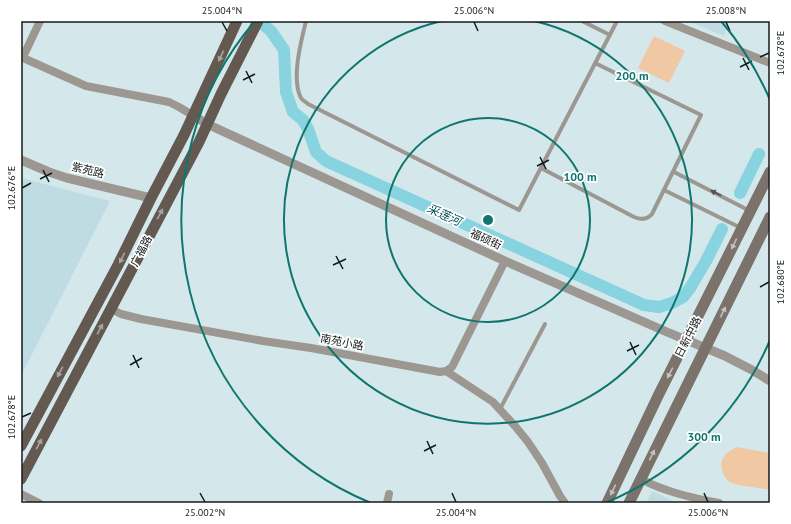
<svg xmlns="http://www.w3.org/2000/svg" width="791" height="524" viewBox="0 0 791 524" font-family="'PT Sans','Noto Sans SC',sans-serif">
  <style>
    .built { fill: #bedce1 }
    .park { fill: #f1c8a4 }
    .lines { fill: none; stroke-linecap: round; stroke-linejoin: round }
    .river { stroke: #87d4e0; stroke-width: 12 }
    .service { stroke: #9d9792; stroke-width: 4 }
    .minor { stroke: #9d9792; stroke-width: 8 }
    .tertiary { stroke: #9d9792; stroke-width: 9 }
    .secondary { stroke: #7b726b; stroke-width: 11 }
    .primary { stroke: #635950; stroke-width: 11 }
    .oneway { fill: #a9a49f }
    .oneway2 { fill: #515251 }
    .oneway3 { fill: #c4c0bc }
    .ticks { fill: none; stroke: #131a1b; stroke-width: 1.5 }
    .ring { fill: none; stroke: #0f766e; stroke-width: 2 }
    .labels { text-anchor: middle; stroke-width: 3.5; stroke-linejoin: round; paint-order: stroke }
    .street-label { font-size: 11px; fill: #131a1b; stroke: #fff }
    .water-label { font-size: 12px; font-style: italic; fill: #014c54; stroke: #fff }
    .centre { fill: #0f766e; stroke: #fff; stroke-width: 2 }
    .ring-label { font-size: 12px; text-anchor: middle; font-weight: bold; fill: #0f766e; stroke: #fff; stroke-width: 3.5; stroke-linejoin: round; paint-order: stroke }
    .neatline { fill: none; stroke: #131a1b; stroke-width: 1.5 }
    .ticks-label { font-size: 10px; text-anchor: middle; fill: #131a1b }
  </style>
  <rect width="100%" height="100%" fill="#d4e8eb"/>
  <path class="built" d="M688,21h41l-5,15z
    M21,178l89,23 -89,175z
    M652,491l25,12h-31z"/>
  <path class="park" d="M654,36l31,15 -16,32 -31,-15z
    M738,447l32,6v37c-8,-2 -34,-4 -40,-8 -7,-4 -10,-14 -8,-22 3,-7 9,-11 16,-13z"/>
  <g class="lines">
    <path class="river" d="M259,21l12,10 13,19 2,42 7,20 10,8 5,9 8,23 10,9 318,144 15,2 13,-4 11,-6 7,-9 16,-27 16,-32
      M740,193l19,-39"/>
    <path class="service" d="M306,21c-5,20 -15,58 -5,77 2,3 5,4 7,6l211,106 98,-189
      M582,21l28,14
      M541,168l93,49c7,3 13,3 18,-3l49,-99 -106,-52
      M674,172l76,39
      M664,190l77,38
      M500,409l45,-85"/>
    <path class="minor" d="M665,21l105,42
      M21,57l65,29 83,16 10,5 15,9
      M23,57l17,-36
      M111,309l10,5 20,5 122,22 48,7 129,24 6,-1 6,-4 53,-106
      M446,371l47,31 22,24 13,16 14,21 18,33 5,7
      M641,479c24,13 52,19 78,24
      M21,494l18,9
      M387,503l2,-9"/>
    <path class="tertiary" d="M194,116l13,8 298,137 162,71 58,24 27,14 18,11
      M21,160l28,12 18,6 84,20"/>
    <path class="secondary" d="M607,503l51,-107 112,-224
      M629,503l141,-286"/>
    <path class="primary" d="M21,446l97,-181 33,-67 33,-63 53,-114
      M21,479l178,-337 22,-48 37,-73"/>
  </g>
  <defs><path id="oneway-solid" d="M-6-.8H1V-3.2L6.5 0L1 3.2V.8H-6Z"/></defs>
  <g class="oneway">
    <use href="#oneway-solid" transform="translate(221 56) rotate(115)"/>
    <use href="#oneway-solid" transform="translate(160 214) rotate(-62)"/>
    <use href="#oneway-solid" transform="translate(122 258) rotate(116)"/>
    <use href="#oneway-solid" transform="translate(100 329) rotate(-62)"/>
    <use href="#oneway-solid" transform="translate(60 372) rotate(118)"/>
    <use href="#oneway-solid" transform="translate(39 444) rotate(-62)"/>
  </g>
  <use class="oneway2" href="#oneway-solid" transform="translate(716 193) rotate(-153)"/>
  <g class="oneway3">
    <use href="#oneway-solid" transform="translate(734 244) rotate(116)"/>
    <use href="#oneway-solid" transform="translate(723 312) rotate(-64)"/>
    <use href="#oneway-solid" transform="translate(670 373) rotate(117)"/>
    <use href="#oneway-solid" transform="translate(652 455) rotate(-64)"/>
    <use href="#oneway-solid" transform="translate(613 490) rotate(116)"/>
  </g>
  <path class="ticks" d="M222,22l5,9M474,22l4,9M726,22l4,9M760,57l9,-4M743,58l6,12M740,67l12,-6M246,71l6,12M243,80l12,-6M540,157l6,12M537,166l12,-6M43,170l6,12M40,179l12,-6M22,188l9,-5M336,256l7,13M333,265l13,-6M760,287l9,-5M630,342l6,13M627,351l12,-6M133,355l6,13M130,365l12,-7M22,417l9,-4M427,441l6,13M424,451l12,-6M200,493l5,9M452,493l4,9M704,493l4,9"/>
  <g class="ring">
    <circle cx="488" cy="220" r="102"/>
    <path d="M534 21A204 204 0 1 1 442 21"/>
    <path d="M770 340A306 306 0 0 1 605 503M371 503A306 306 0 0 1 255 21M721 21A306 306 0 0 1 770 100"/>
  </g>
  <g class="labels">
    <g class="street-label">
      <text transform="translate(88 170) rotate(14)" y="4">紫苑路</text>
      <text transform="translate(486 239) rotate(25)" y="4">福硕街</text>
      <text transform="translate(141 251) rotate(-62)" y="4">广福路</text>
      <text transform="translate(688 337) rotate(-63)" y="4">日新中路</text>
      <text transform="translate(342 342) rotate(11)" y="4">南苑小路</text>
    </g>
    <g class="water-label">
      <text transform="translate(444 215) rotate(24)" y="4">采莲河</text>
    </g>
  </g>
  <circle cx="488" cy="220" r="6" class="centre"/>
  <g class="ring-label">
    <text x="632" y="80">200 m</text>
    <text x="580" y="181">100 m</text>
    <text x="704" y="441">300 m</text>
  </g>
  <rect width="791" height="524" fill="none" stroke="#ffffff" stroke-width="44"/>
  <rect x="22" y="22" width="747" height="480" class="neatline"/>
  <g class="ticks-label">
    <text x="222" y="14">25.004°N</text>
    <text x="474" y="14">25.006°N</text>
    <text x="726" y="14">25.008°N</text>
    <text transform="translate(780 53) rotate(-90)" y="4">102.678°E</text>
    <text transform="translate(11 188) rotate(-90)" y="4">102.676°E</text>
    <text transform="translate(780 282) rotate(-90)" y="4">102.680°E</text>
    <text transform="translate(11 417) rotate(-90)" y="4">102.678°E</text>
    <text x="205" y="516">25.002°N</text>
    <text x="456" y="516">25.004°N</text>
    <text x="708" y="516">25.006°N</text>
  </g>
</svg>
